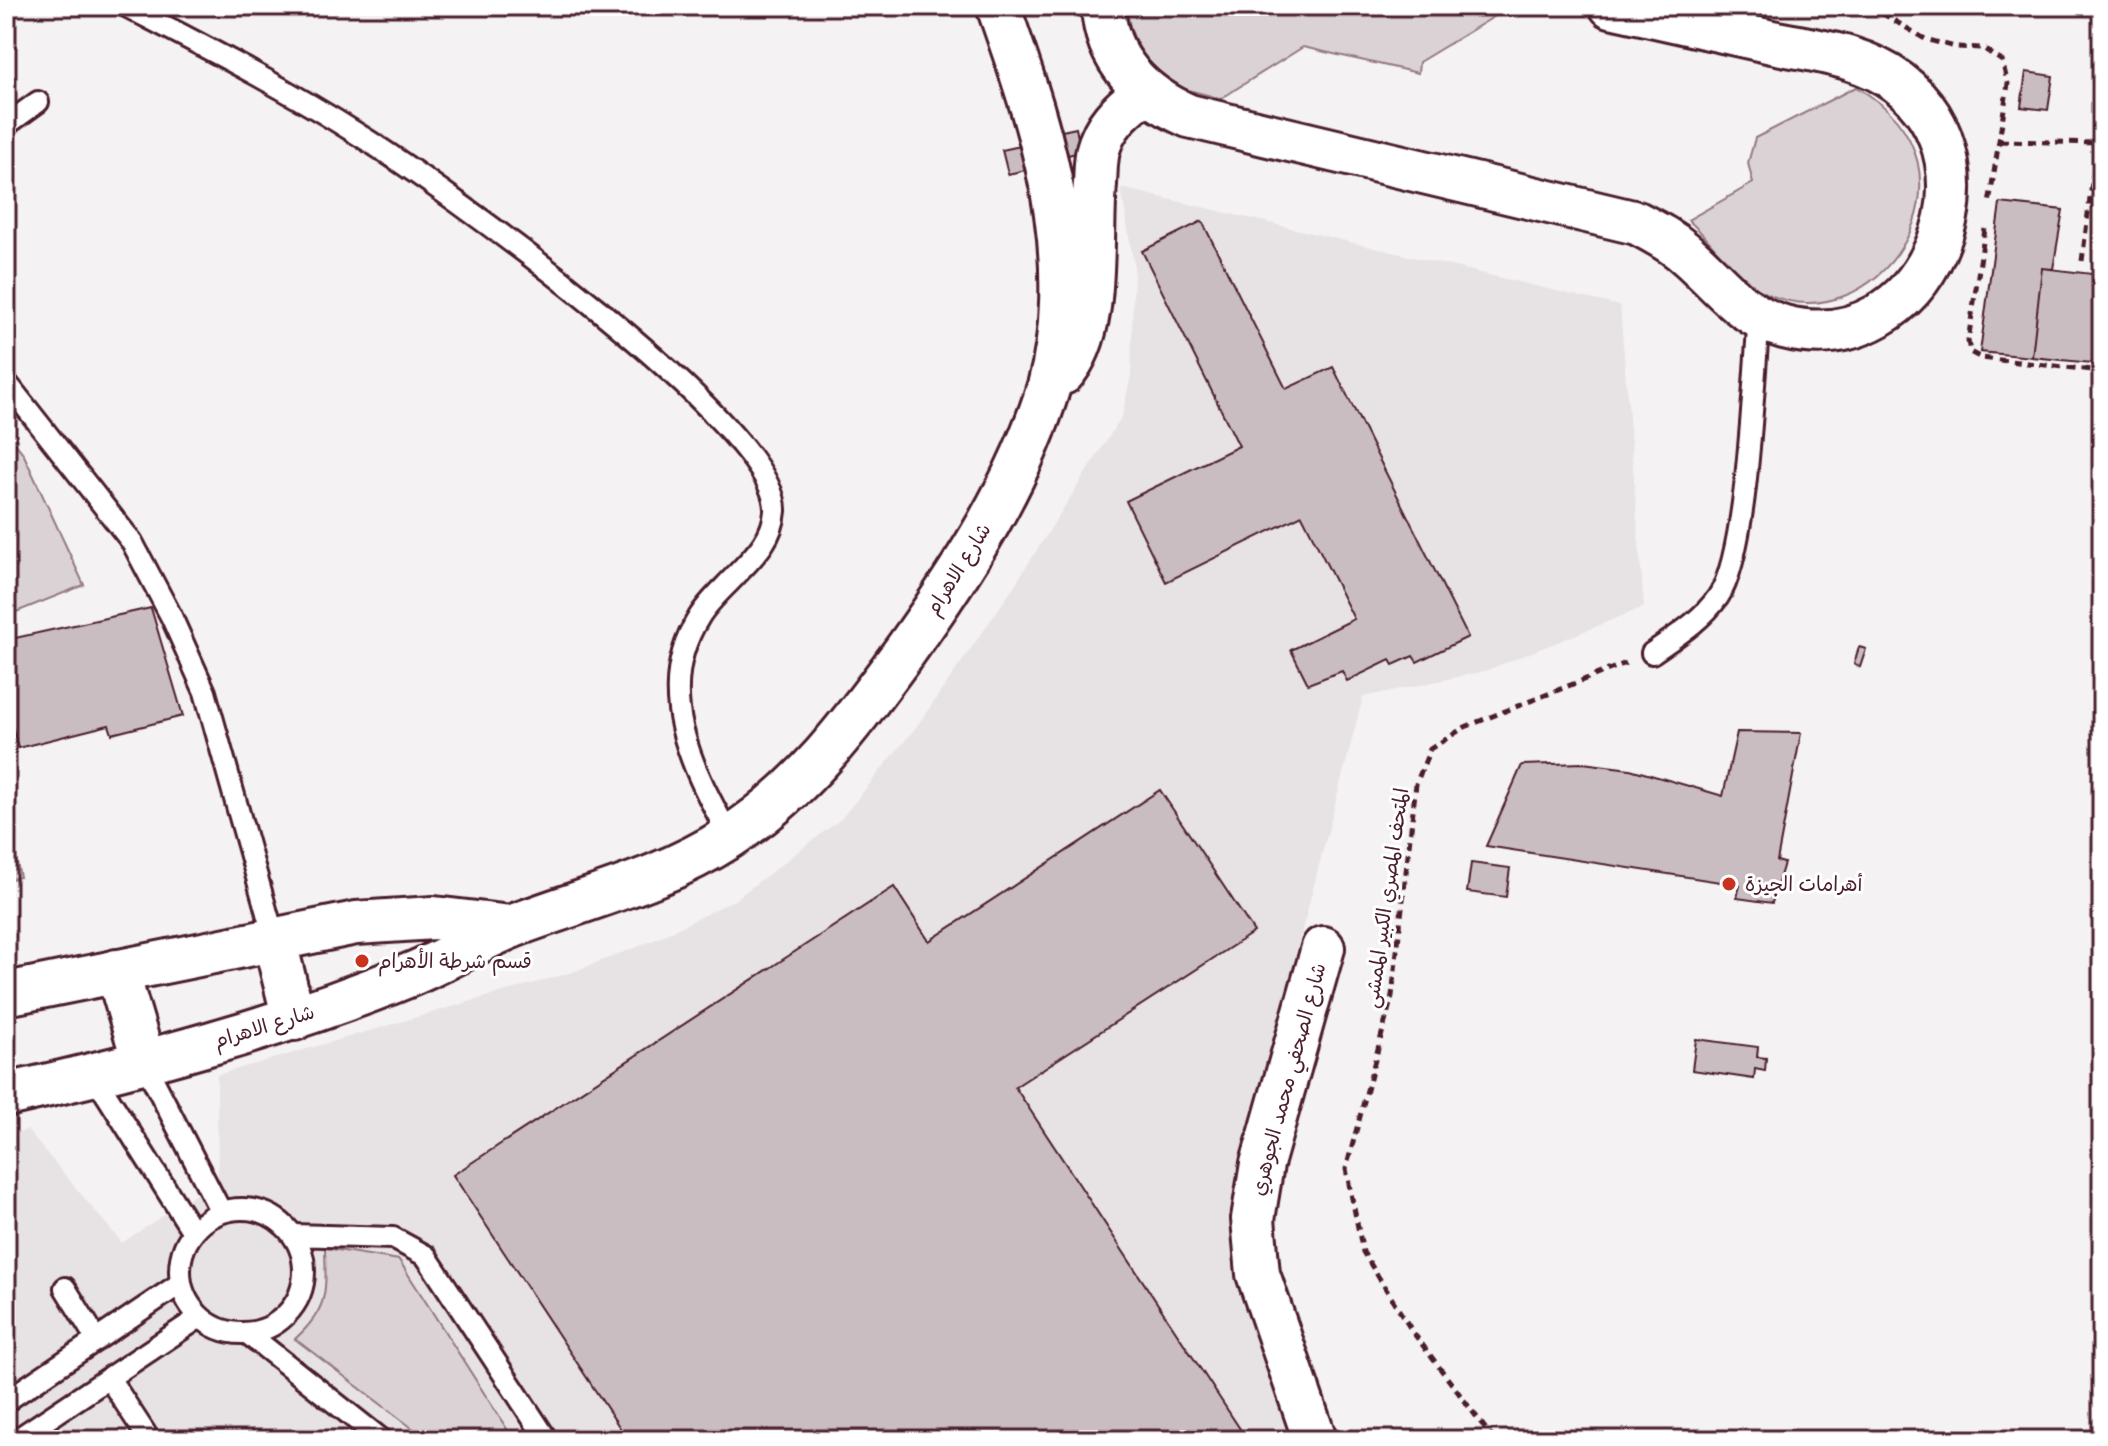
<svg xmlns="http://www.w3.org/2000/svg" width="2108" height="1446" viewBox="0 0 2108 1446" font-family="'Balsamiq Sans','Playpen Sans Arabic',sans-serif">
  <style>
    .built { fill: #e7e2e3 }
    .green { fill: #dbd2d5; stroke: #927880; stroke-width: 2 }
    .building { fill: #cabdc1; stroke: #4a1f2b; stroke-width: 2 }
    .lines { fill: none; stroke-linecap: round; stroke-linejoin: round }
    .service-casing { stroke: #4a1f2b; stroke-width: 26 }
    .minor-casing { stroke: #4a1f2b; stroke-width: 48 }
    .path { stroke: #4a1f2b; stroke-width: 5; stroke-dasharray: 8 6; stroke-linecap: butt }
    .service { stroke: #fff; stroke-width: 20 }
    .minor { stroke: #fff; stroke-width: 42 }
    .poi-dot { fill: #c8321e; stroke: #fff; stroke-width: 3 }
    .labels { text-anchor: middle; stroke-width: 6; stroke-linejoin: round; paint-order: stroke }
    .street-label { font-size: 20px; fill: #4a1f2b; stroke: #fff }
    .poi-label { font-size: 20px; fill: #4a1f2b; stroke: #fff; text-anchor: start }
  </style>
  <rect width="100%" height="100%" fill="#f4f2f2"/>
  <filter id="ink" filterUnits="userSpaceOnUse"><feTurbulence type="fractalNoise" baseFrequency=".0125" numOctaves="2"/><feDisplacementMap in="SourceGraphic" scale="16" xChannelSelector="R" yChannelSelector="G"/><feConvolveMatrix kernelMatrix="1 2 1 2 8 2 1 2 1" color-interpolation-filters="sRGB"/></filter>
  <g filter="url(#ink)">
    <path class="built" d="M1121,188l499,118 24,301 -159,64 -122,26 -126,482 4,65 64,196h-1299v-304l21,-6 95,113 96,-64 -1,-104 356,-103 79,-31 84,-42 105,-80 76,-93 90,-129 115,-181 9,-40 3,-111z"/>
    <path class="green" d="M1127,6h366l12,4 -86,52 -1,11 -115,-26 -83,52c-12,-5 -25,-6 -37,-11 -32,-14 -55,-48 -56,-82z
      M1856,87c143,80 19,268 -98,202 -28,-16 -45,-48 -70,-69l65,-37 -5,-20 7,-25z
      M6,432l17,21 61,132 -78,31z
      M6,813l14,64 -14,3z
      M325,1248l74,12 115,180h-86l-133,-101c34,-31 31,-47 30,-91z"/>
    <path class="building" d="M2026,72l27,4 -5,34 -27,-3z
      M1076,128l5,24 -22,5 -6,-24z
      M1025,145l5,24 -22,5 -6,-24z
      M2000,203l63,7 -10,59 -11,-1 -10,89 -52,-5z
      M1202,221l84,168 47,-22 135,270 -51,25 -4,-6 -20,9 -3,-5 -43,21 -5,-10 -34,13 -17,-34 63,-31 -52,-104 -136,67 -40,-81 113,-55 -97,-195z
      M2102,258v106l-70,-7 10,-89 58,7z
      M151,608l32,108 -71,18 -3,-9 -91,23 -12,-45v-63z
      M1859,647l7,2 -6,18 -6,-3z
      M1737,732l64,1 -24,128 7,2 -12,40 -35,-5 3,-13 -254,-39 36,-81 61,-2 47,6 93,27z
      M1160,790l94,142 -239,155 229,348 -7,5h-609l-175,-265 441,-288 35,54z
      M1471,863l39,5 -4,29 -39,-5z
      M1696,1039l62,8 -1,10 9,1 -1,13 -10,-2 -1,10 -62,-9z"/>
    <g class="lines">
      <defs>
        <path id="service" d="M126,6c79,41 158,81 233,129 76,47 421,292 416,376 -2,28 -22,46 -40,65 -12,13 -27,26 -36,41 -47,75 -7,151 31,220
          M6,125l32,-23
          M6,382l126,160 39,74 34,76 69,246
          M1652,653c24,-17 49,-32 66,-56 30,-43 35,-218 41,-279
          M144,1062l77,150
          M94,1075l99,157
          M180 1271a62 62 0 1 1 124 0a62 62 0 1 1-124 0Z
          M293,1235l100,3 33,18 121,184
          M65,1288l32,52
          M247,1333l135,107
          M109,1378l36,55
          M6,1401l175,-118
          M16,1440l184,-123"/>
        <path id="minor" d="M1103,6c2,54 40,90 86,110l448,107c17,9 33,17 47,29 34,28 55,63 100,75 142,37 224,-162 114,-245 -36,-27 -83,-31 -126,-40 -54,-12 -107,-24 -161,-36
          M1063,373c38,-41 27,-134 32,-189 1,-14 0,-30 6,-43 8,-21 26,-36 44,-49
          M274,938l20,81
          M117,971l27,91
          M6,994l350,-71 78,-5 77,9
          M6,1095c137,-31 275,-67 406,-121 34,-14 66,-34 101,-48 73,-28 148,-45 215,-88 76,-48 125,-116 177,-187 58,-81 115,-169 144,-265 15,-53 15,-118 7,-172 -10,-71 -34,-140 -58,-208
          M1315,1440l-57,-166 -5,-55 9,-55 61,-216"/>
      </defs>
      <use href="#service" class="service-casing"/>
      <use href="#minor" class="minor-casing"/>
      <path class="path" d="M1870,6l55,33 30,8 28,1 19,13 6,23 -19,120
        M2000,141l102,2
        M1985,229l-17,112 2,11 11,6 121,13
        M2082,261l15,-117
        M1494,1440l-82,-109 -49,-79 -17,-83 46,-173 24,-212 14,-35 35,-22 161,-64"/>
      <use href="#service" class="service"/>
      <use href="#minor" class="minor"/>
    </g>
  </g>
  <g class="poi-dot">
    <circle cx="1729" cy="884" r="8"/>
    <circle cx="362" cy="961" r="8"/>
  </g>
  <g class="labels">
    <g class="street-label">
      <text transform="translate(958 569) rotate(-58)" y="7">شارع الاهرام</text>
      <text transform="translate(1386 898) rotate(-82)" y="7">المتحف المصري الكبير الممشى</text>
      <text transform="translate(264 1026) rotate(-17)" y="7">شارع الاهرام</text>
      <text transform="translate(1288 1079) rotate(-75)" y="7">شارع الصحفي محمد الجوهري</text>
    </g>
    <g class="poi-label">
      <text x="1745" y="891">أهرامات الجيزة</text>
      <text x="378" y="968">قسم شرطة الأهرام</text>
    </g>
  </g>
  <rect width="2108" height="1446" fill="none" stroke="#fff" stroke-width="32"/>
  <rect x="16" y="16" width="2076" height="1414" fill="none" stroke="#4a1f2b" stroke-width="3" filter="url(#ink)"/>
</svg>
